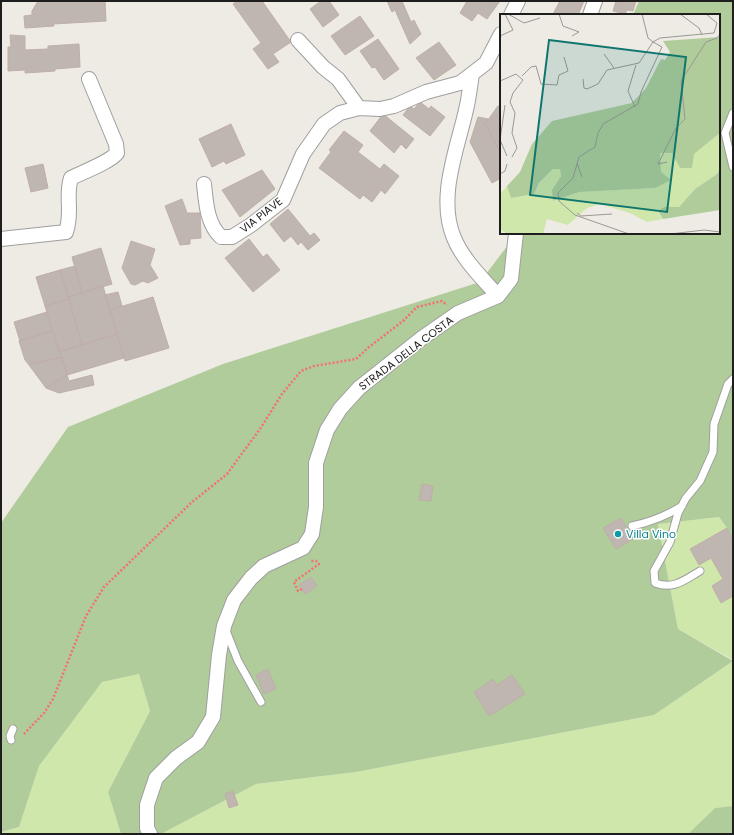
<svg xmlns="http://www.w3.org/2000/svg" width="734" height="835" viewBox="0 0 734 835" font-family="Poppins,sans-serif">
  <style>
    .grass { fill: #d0e7ac }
    .forest { fill: #afcc9a }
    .building { fill: #bfb5b1; stroke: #bfafa7 }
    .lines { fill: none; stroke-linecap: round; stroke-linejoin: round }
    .service-casing { stroke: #9f9f9f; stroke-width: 9 }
    .minor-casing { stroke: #9f9f9f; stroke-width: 16 }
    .path { stroke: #f47071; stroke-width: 2.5; stroke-dasharray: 2 2; stroke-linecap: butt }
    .service { stroke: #fff; stroke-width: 7 }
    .minor { stroke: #fff; stroke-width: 14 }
    .culture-dot { fill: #0f9aa8; stroke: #fff; stroke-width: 1.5 }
    .labels { text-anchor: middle; stroke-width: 3; stroke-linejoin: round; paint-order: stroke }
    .street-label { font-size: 11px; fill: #1e1e1e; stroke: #fff }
    .culture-label { font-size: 11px; fill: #0d838f; stroke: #fff; text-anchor: start }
    .inset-road { fill: none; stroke: #9b9895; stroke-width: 1 }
    .view { fill: #0f766e; fill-opacity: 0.15; stroke: #0f766e; stroke-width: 2 }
    .inset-edge { fill: none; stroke: #1e1e1e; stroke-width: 2 }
  </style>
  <rect width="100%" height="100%" fill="#eeeae4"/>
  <path class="grass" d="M719,517l14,19v124l-55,-31 -20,-105z
    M733,661v145l-18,2 -27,26h-527l95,-50 100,-12 298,-57z
    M139,674l11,37 -42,81 13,42h-120v-2l18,-5 20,-61 63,-84z"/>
  <path class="forest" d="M639,1h94v535l-14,-19 -61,7 20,105 55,32 -79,54 -298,57 -100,12 -95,50h-40l-13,-42 42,-81 -11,-37 -37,8 -63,84 -20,61 -18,5v-309l67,-96 155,-63 257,-82 37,-49h202v-218h-86z
    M733,806v28h-45l27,-26z"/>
  <path class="building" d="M38,1h67l1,20 -53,3 1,2 -29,2 -1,-12 8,-1v-4z
    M237,1h25l29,41 -18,12 6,8 -11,7 -15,-20 8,-6 -28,-39z
    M321,1h8l10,14 -16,12 -13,-18z
    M387,1h15l9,21 3,-2 7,14 -11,10 -15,-34 -3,2z
    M466,1h34l-13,18 -9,-6 -6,8 -12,-8 6,-10z
    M560,1h24l-6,14 -25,-1z
    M616,1h20l-3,10 -6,-1 -2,4 -12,-3z
    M360,16l14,20 -29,19 -14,-19z
    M10,35l15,1v14l23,-1v-3l31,-2 1,23 -25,2v2l-30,2v-3l-17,1v-24h3z
    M378,39l21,30 -15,11 -9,-13 -3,1 -12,-17z
    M439,42l17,23 -22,15 -18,-22z
    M420,102l9,7 2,-3 14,11 -15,19 -27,-21 7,-9 4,3z
    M498,106l3,1v46l-16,-29z
    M383,114l31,25 -8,10 -5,-5 -7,9 -24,-22z
    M478,117l10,2 -3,5 16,29v25l-9,5 -22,-41z
    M231,124l14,31 -19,9 -2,-3 -12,6 -13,-28z
    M344,131l19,14 -5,7 22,17 4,-5 15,12 -14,18 -4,-4 -9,12 -9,-7 -3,4 -41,-31 12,-16 -2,-2z
    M43,164l5,24 -17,4 -6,-24z
    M262,170l13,19 -35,28 -18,-27z
    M182,199l5,14h13l1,25 -11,1v5l-10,1 -15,-39z
    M288,209l22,27 4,-3 6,7 -12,10 -7,-8 -3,3 -7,-9 -7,6 -14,-18z
    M249,239l14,18 4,-3 13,16 -27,22 -28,-34z
    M131,241l24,8 -5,16 8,13 -10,5 -5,-2 -8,4 -4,-1 -9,-16z
    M101,248l11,36 -30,9 -10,-36z
    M75,266l7,27 -14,4 -8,-27z
    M60,270l9,29 -24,7 -9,-29z
    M103,286l14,48 -35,11 -14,-48z
    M118,292l4,14 -12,4 -5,-15z
    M153,297l16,51 -44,13 -15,-51z
    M69,299l13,46 -23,7 -14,-46z
    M47,312l5,19 -32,10 -6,-19z
    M52,331l10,26 -33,8 -4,-5 -6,-19z
    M117,334l7,24 -57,17 -7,-24z
    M62,357l5,18 -21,13 -17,-23z
    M67,375l2,6 23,-6 2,10 -35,8 -13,-5z
    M422,484l11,2 -2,15 -12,-1z
    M621,518l12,21 -17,10 -13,-21z
    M727,528l6,10v58l-12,7 -9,-17 11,-7 -12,-21 -12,7 -9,-16z
    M311,577l6,9 -12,8 -6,-9z
    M268,669l8,20 -12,5 -8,-19z
    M512,675l13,19 -36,22 -15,-24 19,-13 4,6z
    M233,791l5,14 -9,3 -4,-14z"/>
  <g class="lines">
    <defs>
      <path id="service" d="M733,113l-8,20 8,34
        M632,526c19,-4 34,-10 50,-20
        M700,571c-16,9 -26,19 -45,12l-1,-12 16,-29 8,-29 8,-15 14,-17 13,-29 1,-28 14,-40 5,-5
        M225,628l13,33 23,41
        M11,740l-1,-4 3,-7"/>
      <path id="minor" d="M511,15l7,-14
        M590,15l5,-14
        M298,40l25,27 15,12 21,29
        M472,74c-2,12 -3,24 -6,36 -9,40 -29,88 -12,128 9,22 29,41 44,58
        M204,184c2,19 3,40 17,53h11l19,-12 32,-25 20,-46 21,-30 16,-11 19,-5 21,1 14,-3 32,-14 34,-9 26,-20 15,-29
        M1,239l65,-7c7,-20 -1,-36 5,-54 12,-6 39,-16 46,-25l-1,-9 -27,-65
        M150,834l-3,-6v-23l9,-27 20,-20 22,-16 15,-25 6,-62 5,-29 10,-26 17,-22 13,-12 39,-18 9,-14 4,-27v-44l11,-33 13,-21 19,-21 63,-50 36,-25 40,-17 13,-17 5,-46"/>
    </defs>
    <use href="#service" class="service-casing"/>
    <use href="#minor" class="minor-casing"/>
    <path class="path" d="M302,589l-4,2 -4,-9 25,-18 -3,-3h-5
      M24,734l20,-21 9,-14 33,-83 18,-29 88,-85 35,-28 33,-45 22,-35 19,-23 13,-5 42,-7 13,-12 34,-26 14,-14 25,-6 5,4"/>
    <use href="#service" class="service"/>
    <use href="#minor" class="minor"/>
  </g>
  <circle class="culture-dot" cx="618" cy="534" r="4"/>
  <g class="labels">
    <g class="street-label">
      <text transform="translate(261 215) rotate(-38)" y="4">VIA PIAVE</text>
      <text transform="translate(406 353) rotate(-37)" y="4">STRADA DELLA COSTA</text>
    </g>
    <g class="culture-label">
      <text x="626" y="538">Villa Vino</text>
    </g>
  </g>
  <g transform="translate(500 14)">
    <rect width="220" height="220" fill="#eeeae4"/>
    <path d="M220,119v36l-3,5 -22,15 -16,18h-15l-6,5 5,7 -16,3 -17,-9 -30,-9 -13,4 -19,17 -21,-6 -4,15h-36l-7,-5v-35l7,-8 4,12 23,-4 5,-10 14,-15h7l1,7 -9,14 2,11 25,-9 76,-4 6,-15 -1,-20 34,1z" fill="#d0e7ac"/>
    <path d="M220,23v96l-26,21 -2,14h-12l-8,-15h-12l1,19 10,8 -16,8 -76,4 -26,9 -1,-11 9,-14 -1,-7h-7l-14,14 -5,11 -23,4 -4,-12 13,-14 12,-28 20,-23 80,-18 14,-15 15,-29 4,1 5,-8 -7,-11zM220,155v41l-57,9 -5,-8 6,-4h15l16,-18 22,-15z" fill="#afcc9a"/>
    <path class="inset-road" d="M8,0l16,9 16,-5M59,0l4,12 16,6 -7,4M142,0l6,24 5,4 7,-4 54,-5 3,-10 -11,-9M180,0l19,14 3,7M0,22l13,-6 -8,-16M104,40l10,14M22,62l9,-9 5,-1 5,18 16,1 2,-10 9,-4 -4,-14M83,65l1,9 3,1 11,-5 9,-14 32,-7 14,-21 9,5 -21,45 -3,12 -35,20 -5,9 -3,14 -16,10 -6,21 -15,15 1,8 16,14 54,19M0,67l16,-7 7,6 -10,13 -3,9 5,11 -3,20 5,15 -5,9M135,93l-7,-16 8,-26M0,126l5,-35M0,126l7,16M167,148l-9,2 18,-36 9,-9 -4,-38 25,-39 11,-4 3,-4M77,149l5,14M0,160l5,-3 2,-7M77,199l4,3 31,-2M170,220l34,-4 16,2"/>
    <path class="view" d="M49,26l137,17 -19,155 -137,-17z"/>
    <rect width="220" height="220" class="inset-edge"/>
  </g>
  <rect width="734" height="835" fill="none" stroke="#1e1e1e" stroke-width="4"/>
</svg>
